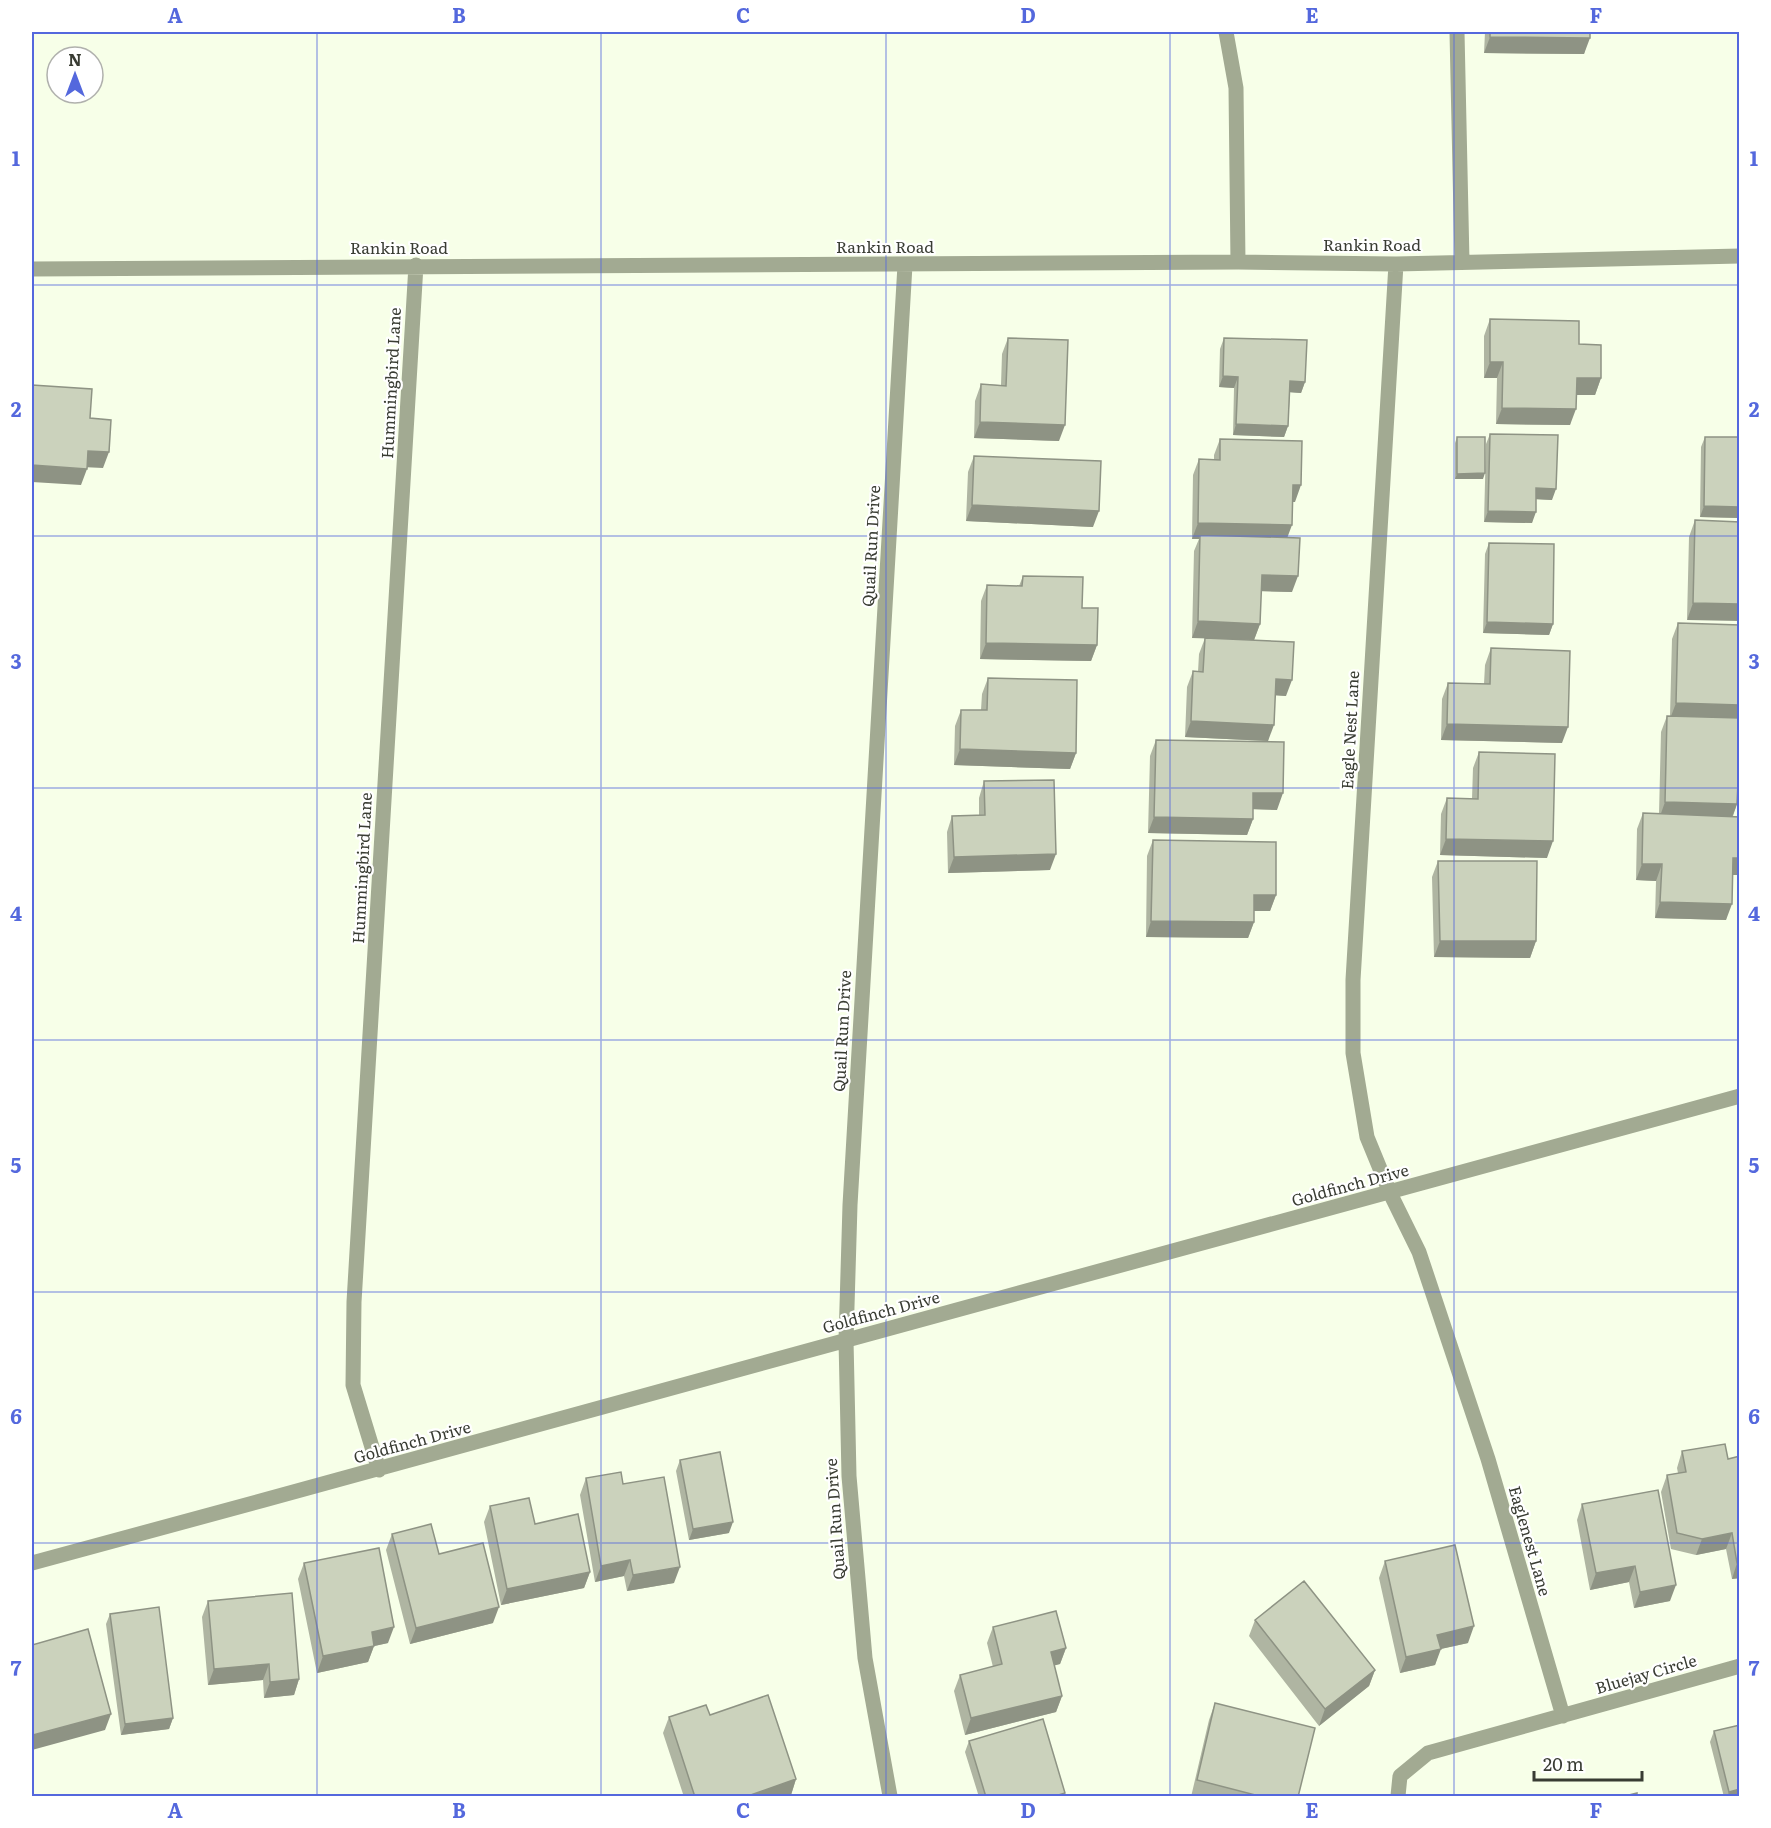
<svg xmlns="http://www.w3.org/2000/svg" width="1771" height="1828" viewBox="0 0 1771 1828" font-family="Literata,serif">
  <style>
    .lines { fill: none; stroke-linecap: round; stroke-linejoin: round }
    .minor { stroke: #a2aa92; stroke-width: 15 }
    .wall { fill: #afb5a2 }
    .shaded-wall { fill: #8e9384 }
    .building { fill: #cbd2bc; stroke: #8e9384; stroke-width: 1.5 }
    .grid { fill: none; stroke: #5468dd; stroke-width: 1.5; stroke-opacity: 0.55 }
    .labels { text-anchor: middle; stroke-width: 4.5; stroke-linejoin: round; paint-order: stroke }
    .street-label { font-size: 16px; fill: #393c33; stroke: #fff }
    .neatline { fill: none; stroke: #5468dd; stroke-width: 2 }
    .grid-label { font-size: 20px; text-anchor: middle; font-weight: bold; fill: #5468dd }
  </style>
  <rect width="100%" height="100%" fill="#f7ffe8"/>
  <g class="lines">
    <path class="minor" d="M1226,32l10,56 2,174
      M1457,32l5,230
      M1396,264l-43,716v73l14,84 23,56 29,59 69,207 75,257
      M32,269l1206,-7 158,2 344,-8
      M379,1470l-26,-85 1,-83 62,-1037
      M32,1563c272,-73 543,-149 815,-223 297,-82 595,-161 893,-244
      M890,1796l-25,-138 -16,-182 -3,-136 4,-135 55,-940
      M1398,1796l2,-20 28,-23 312,-87"/>
  </g>
  <path class="wall" d="M1485,32h105l-6,22 -100,-1z
    M1490,319l89,25 22,34 -6,17h-19l-6,30 -74,-1 1,-46h-13v-42z
    M1008,338l51,103 -85,-3 1,-37 6,-17 20,1 1,-31z
    M1224,338l81,44 -4,11 -11,-1 -2,34 -4,11 -51,-2 1,-47 -15,-1 1,-38z
    M1490,434l62,66 -16,-1 -4,24 -48,-1 2,-78z
    M1457,437l26,42h-28v-36z
    M1705,437h35v81l-40,-1 1,-70z
    M1220,439l75,63h-3l-5,36 5,54 -31,-1 -1,33 -6,16 32,56 -11,-1 -7,46 -83,-4 2,-50 6,-16 5,1 1,-18 6,-16h-13l2,-87 5,-12h-7l1,-64 6,-16h15v-4z
    M974,456l119,71 -127,-6 2,-49z
    M1695,520l45,2 -53,98 2,-83z
    M1489,543l64,81 -4,11 -66,-2 2,-79z
    M1023,576l59,32 15,37 -6,16 -111,-2 1,-58 6,-16 32,1z
    M1678,623l60,153 -1,28 -4,12 7,1v58h-7l-7,45 -71,-2 1,-37 -20,-1 1,-51 6,-16 16,1 2,-82 6,-16h3l2,-77z
    M1491,648l71,95 -121,-3 1,-41 6,-16 36,1 1,-19z
    M988,678l88,75 -6,16 -116,-4 1,-39 6,-16h20l1,-16z
    M1156,740l121,70 -24,-1v10l-6,16 -99,-2 2,-77z
    M1479,752l68,106 -107,-3 1,-41 6,-16 25,1 1,-31z
    M984,781l66,89 -102,3 -1,-41 5,-16 27,-1v-17z
    M1153,840l123,55 -6,16h-16v11l-6,16 -102,-1 1,-81z
    M1438,861l98,80 -6,17 -96,-1 -2,-80z
    M1725,1444l15,134 -8,1 -6,-30 -30,6 -25,-6 -10,-57 6,-17 11,-2 -1,-5 5,-17z
    M680,1460l49,73 -40,7 -13,-69z
    M586,1478l88,105 -47,8 -3,-15 -29,6 -15,-87z
    M1582,1504l88,97 -36,7 -5,-26 -39,8 -13,-70z
    M490,1506l45,18 55,48 -6,16 -83,17 -17,-83z
    M392,1534l47,20 54,69 -83,21 -24,-94z
    M1385,1561l83,82 -28,6 -5,16 -35,8 -21,-95z
    M304,1563l84,80 -14,3 -6,16 -51,11 -19,-94z
    M208,1601l91,78 -5,16 -30,3 -1,-18 -55,5 -6,-68z
    M110,1614l63,104 -4,11 -48,6 -15,-111z
    M1255,1620l120,50 -6,16 -50,40 -70,-90z
    M993,1627l73,21 -6,16 -6,1 8,31 -6,16 -91,23 -11,-44 6,-16 33,-8 -6,-24z
    M1215,1703l83,94h-107l18,-77z
    M669,1717l127,62 -5,16 -4,2h-103l-21,-64z
    M1714,1731l26,66h-16l-14,-55z
    M969,1741l94,56h-84l-14,-45z"/>
  <path class="shaded-wall" d="M1490,37l100,1 -6,16 -100,-1z
    M1490,362h13l-6,16h-13z
    M1223,376l15,1 -4,11 -15,-1z
    M1577,378h24l-6,17h-24z
    M1290,381l15,1 -4,11 -15,-1z
    M1502,408l74,1 -6,16 -74,-1z
    M980,422l85,3 -6,16 -85,-3z
    M1236,424l52,2 -4,11 -51,-2z
    M88,451l21,1 -6,16 -21,-1z
    M32,465l55,4 -6,16 -49,-3z
    M1485,473l-2,6h-28l2,-5z
    M1293,485h8l-6,17h-8z
    M1536,488l20,1 -4,11 -20,-1z
    M972,505l127,6 -6,16 -127,-6z
    M1704,506l36,1v11l-40,-1z
    M1488,511l48,1 -4,11 -48,-1z
    M1198,523l94,2 -6,16 -86,-6 -1,4h-7z
    M1262,575l36,1 -6,16 -36,-1z
    M1693,603l47,1v17l-53,-1z
    M1198,621l62,3 -6,16 -62,-2z
    M1487,622l66,2 -4,11 -66,-2z
    M986,643l111,2 -6,16 -111,-2z
    M1276,679l16,1 -6,16 -16,-1z
    M1676,703l64,2v16l-70,-2z
    M1191,721l83,4 -6,16 -83,-4z
    M1447,724l121,3 -6,16 -121,-3z
    M960,749l116,4 -6,16 -116,-4z
    M1739,760h1v16h-7z
    M1253,793h30l-6,17 -30,-1z
    M1665,802l72,2 -6,16 -72,-1z
    M1154,817l99,2 -6,16 -99,-2z
    M1446,839l107,2 -6,17 -107,-3z
    M1056,854l-6,16 -102,3 6,-16z
    M1733,858h7v17h-13z
    M1642,864h20l-6,17 -20,-1z
    M1254,895h22l-6,16h-22z
    M1660,902l72,2 -6,16 -71,-2z
    M1151,921l103,1 -6,16 -102,-1z
    M1440,941h96l-6,17 -96,-1z
    M733,1522l-4,11 -40,7 4,-11z
    M1732,1533l-6,16 -30,6 6,-16z
    M630,1560l-6,16 -29,6 6,-16z
    M1737,1563h3v15l-8,1z
    M1635,1566l-6,16 -39,8 6,-17z
    M680,1567l-6,16 -47,8 6,-16z
    M590,1572l-6,16 -83,17 6,-16z
    M1676,1585l-6,16 -36,7 6,-16z
    M499,1607l-6,16 -83,21 6,-16z
    M1474,1626l-6,17 -36,8 5,-16z
    M394,1627l-6,16 -18,4 4,-1 -6,16 -51,11 6,-17 49,-24z
    M1066,1648l-6,16 -15,4 6,-16z
    M1441,1649l-6,16 -35,8 6,-16z
    M269,1664l-6,16 -55,5 6,-16z
    M1375,1670l-6,16 -50,40 6,-17z
    M299,1679l-5,16 -30,3 6,-16z
    M1062,1696l-6,16 -91,23 6,-17z
    M111,1714l-6,16 -73,20v-12l1,-3z
    M173,1718l-4,11 -48,6 4,-11z
    M796,1779l-5,16 -4,2h-42z
    M1740,1789v8h-13l2,-5z
    M1065,1793l-2,4h-11z"/>
  <path class="building" d="M1490,32h100v6l-100,-1z
    M1490,319l89,2v23l22,1v33h-24l-1,31 -74,-1 1,-46h-13z
    M1008,338l60,2 -3,85 -85,-3 1,-38 25,2z
    M1224,338l83,2 -2,42 -15,-1 -2,45 -52,-2 2,-47 -15,-1z
    M32,385l60,4 -2,29 21,2 -2,32 -21,-1 -1,18 -55,-4z
    M1490,434l68,1 -2,54 -20,-1v24l-48,-1z
    M1457,437h28v36l-28,1z
    M1705,437h35v70l-36,-1z
    M1220,439l82,2 -1,44h-8l-1,40 -94,-2 1,-64 21,1z
    M974,456l127,5 -2,50 -127,-6z
    M1695,520l45,2v82l-47,-1z
    M1200,535l100,3 -2,38 -36,-1 -2,49 -62,-3z
    M1489,543l65,1 -1,80 -66,-2z
    M1023,576l60,1 -1,31h16l-1,37 -111,-2 1,-58 35,1z
    M1678,623l62,2v80l-64,-2z
    M1205,638l89,4 -2,38 -16,-1 -2,46 -83,-4 2,-50 10,1z
    M1491,648l79,3 -2,76 -121,-3 1,-41 42,1z
    M988,678l89,2 -1,73 -116,-4 1,-39h26z
    M1667,716l73,2v42h-1l-2,44 -72,-2z
    M1156,740l128,2 -1,51h-30v26l-99,-2z
    M1479,752l76,2 -2,87 -107,-2 1,-41 31,1z
    M1054,780l2,74 -102,3 -2,-41 33,-1 -1,-34z
    M1643,813l97,4v41h-7l-1,46 -72,-2 2,-38h-20z
    M1153,840l123,2v53h-22v27l-103,-1z
    M1438,861h99l-1,80h-96z
    M1725,1444l3,15 12,-3v107h-3l-5,-30 -30,6 -25,-6 -10,-58 19,-3 -4,-21z
    M720,1452l13,70 -40,7 -13,-69z
    M621,1472l2,12 41,-7 16,90 -47,8 -3,-15 -29,6 -15,-88z
    M1658,1490l18,95 -36,7 -5,-26 -39,7 -14,-69z
    M529,1498l6,26 43,-10 12,58 -83,17 -17,-83z
    M431,1524l8,30 44,-11 16,64 -83,21 -24,-94z
    M1455,1545l19,81 -37,9 4,14 -35,8 -21,-96z
    M379,1548l15,79 -22,5 2,14 -51,10 -19,-93z
    M1304,1581l71,89 -50,39 -70,-89z
    M292,1593l7,86 -29,3 -1,-18 -55,5 -6,-68z
    M159,1607l14,111 -48,6 -15,-110z
    M1056,1611l10,37 -15,4 11,44 -91,22 -11,-43 42,-11 -9,-37z
    M88,1629l23,85 -78,21 -1,-5v-85z
    M768,1695l28,84 -51,18h-50l-26,-80 37,-12 4,10z
    M1215,1703l100,25 -17,69h-35l-66,-17z
    M1043,1719l22,74 -13,4h-66l-17,-56z
    M1740,1725v64l-11,3 -15,-61z
    M1637,1793v4h-16z
    M1545,1795v2h-47z"/>
  <path class="grid" d="M317,32v1764M601,32v1764M886,32v1764M1170,32v1764M1454,32v1764M32,285h1708M32,536h1708M32,788h1708M32,1040h1708M32,1292h1708M32,1543h1708"/>
  <g class="labels">
    <g class="street-label">
      <text x="1372" y="251">Rankin Road</text>
      <text x="885" y="253">Rankin Road</text>
      <text x="399" y="254">Rankin Road</text>
      <text transform="translate(391 383) rotate(-87)" y="6">Hummingbird Lane</text>
      <text transform="translate(871 546) rotate(-87)" y="6">Quail Run Drive</text>
      <text transform="translate(1350 730) rotate(-87)" y="6">Eagle Nest Lane</text>
      <text transform="translate(362 868) rotate(-87)" y="6">Hummingbird Lane</text>
      <text transform="translate(842 1031) rotate(-87)" y="6">Quail Run Drive</text>
      <text transform="translate(1350 1185) rotate(-15)" y="6">Goldfinch Drive</text>
      <text transform="translate(881 1312) rotate(-15)" y="6">Goldfinch Drive</text>
      <text transform="translate(412 1442) rotate(-15)" y="6">Goldfinch Drive</text>
      <text transform="translate(835 1519) rotate(-94)" y="6">Quail Run Drive</text>
      <text transform="translate(1530 1541) rotate(74)" y="6">Eaglenest Lane</text>
      <text transform="translate(1646 1674) rotate(-16)" y="6">Bluejay Circle</text>
    </g>
  </g>
  <rect width="1771" height="1828" fill="none" stroke="#ffffff" stroke-width="66"/>
  <g transform="translate(75 75)"><circle r="28" fill="#ffffff" stroke="#b0b1ad" stroke-width="1.5"/>
  <path d="M0-4.5L10 22L0 15L-10 22Z" fill="#5468dd"/>
  <text y="-9" font-size="16" font-weight="bold" text-anchor="middle" fill="#393c33">N</text>
  </g>
  <path d="M1534 1771v9h108v-9" fill="none" stroke="#393c33" stroke-width="3"/>
  <text x="1543" y="1771" font-size="18" fill="#393c33" stroke="#ffffff" stroke-width="4.5" paint-order="stroke">20 m</text>
  <rect x="33" y="33" width="1705" height="1762" class="neatline"/>
  <g class="grid-label">
    <text x="175" y="23">A</text>
    <text x="459" y="23">B</text>
    <text x="743" y="23">C</text>
    <text x="1028" y="23">D</text>
    <text x="1312" y="23">E</text>
    <text x="1596" y="23">F</text>
    <text x="16" y="166">1</text>
    <text x="1754" y="166">1</text>
    <text x="16" y="417">2</text>
    <text x="1754" y="417">2</text>
    <text x="16" y="669">3</text>
    <text x="1754" y="669">3</text>
    <text x="16" y="921">4</text>
    <text x="1754" y="921">4</text>
    <text x="16" y="1173">5</text>
    <text x="1754" y="1173">5</text>
    <text x="16" y="1424">6</text>
    <text x="1754" y="1424">6</text>
    <text x="16" y="1676">7</text>
    <text x="1754" y="1676">7</text>
    <text x="175" y="1818">A</text>
    <text x="459" y="1818">B</text>
    <text x="743" y="1818">C</text>
    <text x="1028" y="1818">D</text>
    <text x="1312" y="1818">E</text>
    <text x="1596" y="1818">F</text>
  </g>
</svg>
